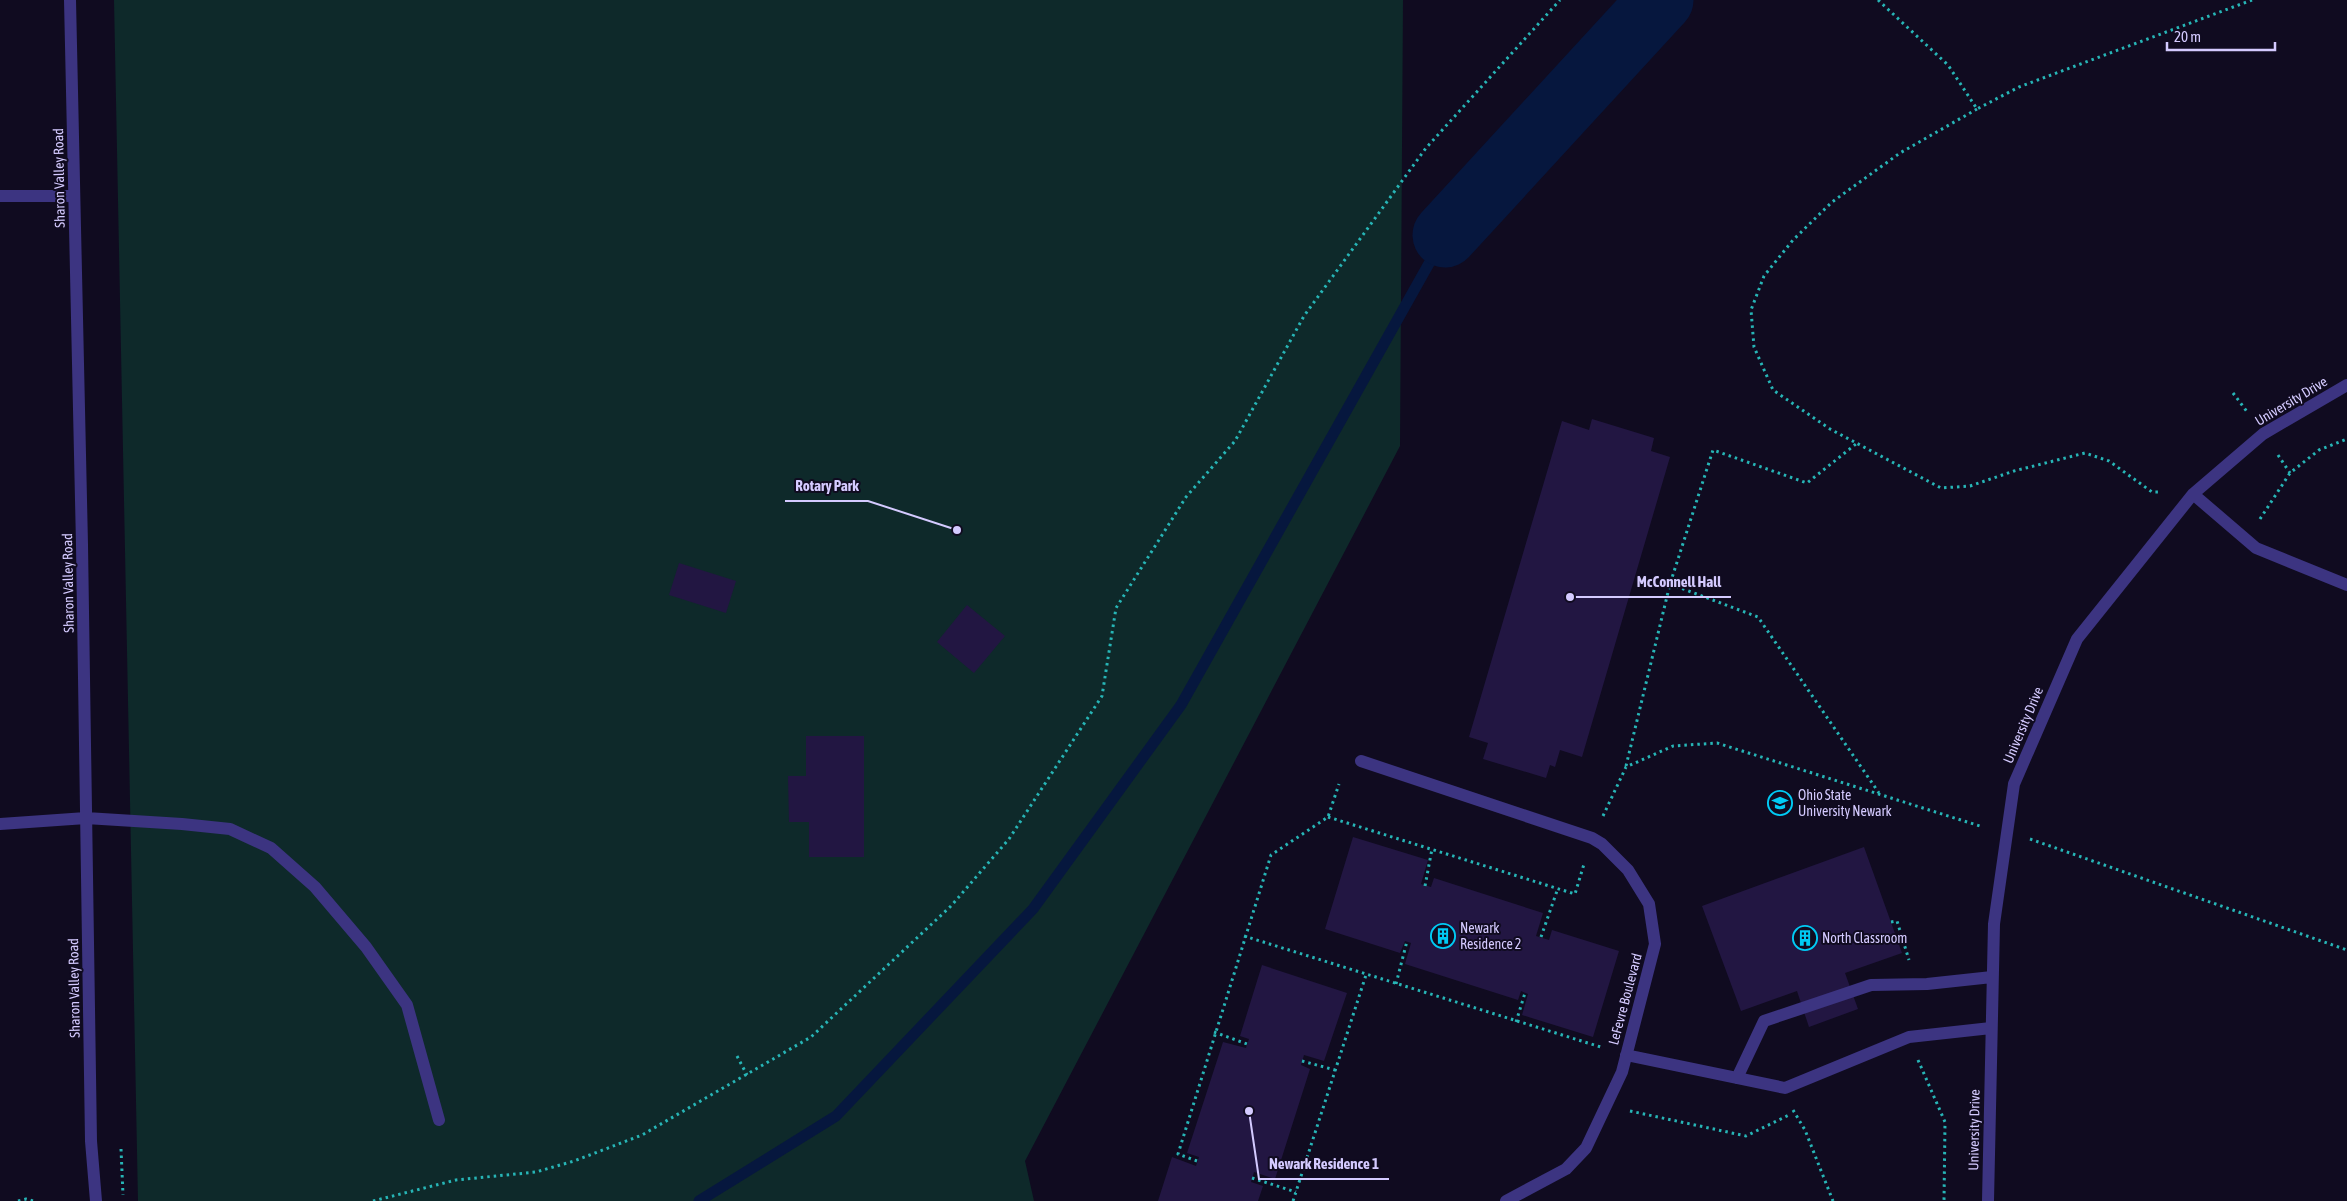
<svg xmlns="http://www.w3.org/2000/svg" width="2347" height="1201" viewBox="0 0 2347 1201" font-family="'Asap Condensed',sans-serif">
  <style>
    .green { fill: #0e292a }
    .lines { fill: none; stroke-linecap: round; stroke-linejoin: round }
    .stream { stroke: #06173e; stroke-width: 11 }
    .river { stroke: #06173e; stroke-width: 65 }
    .building { fill: #221642 }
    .path { stroke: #27b5b6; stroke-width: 3; stroke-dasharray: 2.5 4; stroke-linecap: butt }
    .minor { stroke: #3c3481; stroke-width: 12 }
    .labels { text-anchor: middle; stroke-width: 4; stroke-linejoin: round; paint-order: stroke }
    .street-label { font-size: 14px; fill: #d4caff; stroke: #100b20 }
    .poi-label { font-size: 14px; fill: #d4caff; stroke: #100b20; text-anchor: start }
    .leader { fill: none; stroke: #d4caff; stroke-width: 2 }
    .callout-dot { fill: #d4caff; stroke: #100b20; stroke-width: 2 }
    .callout-label { font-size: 15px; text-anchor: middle; font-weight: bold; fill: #d4caff; stroke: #100b20; stroke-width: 4; stroke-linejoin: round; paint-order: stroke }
  </style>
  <rect width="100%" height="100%" fill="#100b20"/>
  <path class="green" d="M114,0h1289l-3,446 -375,715 9,40h-896z"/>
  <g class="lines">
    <path class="stream" d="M699,1201l137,-85 197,-207 148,-204 264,-470"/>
    <path class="river" d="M1445,235l216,-235"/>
  </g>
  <path class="building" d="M1592,419l62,19 -3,13 19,6 -88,300 -22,-7 -5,17 -5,-2 -4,13 -63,-19 5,-16 -19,-6 93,-316 27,9z
    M679,563l57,18 -10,32 -57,-18z
    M967,605l38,31 -31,37 -37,-31z
    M806,736h58v121h-55v-35h-20l-1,-46h18z
    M1353,837l75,23 -7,24 10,3 3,-9 109,35 -7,23 13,4 3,-10 67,21 -26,86 -71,-22 6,-21 -7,-3 -3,9 -113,-36 6,-21 -6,-2 -5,12 -75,-24z
    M1864,847l38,106 -57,20 13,36 -49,18 -12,-36 -56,20 -39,-105z
    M1262,965l85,28 -23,68 -20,-6 -3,10 9,4 -35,110 -21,-7 -3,10 12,4 -5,15h-100l14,-44 24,9 3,-9 -12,-4 36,-111 23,6 3,-9 -9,-3z"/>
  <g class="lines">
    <path class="path" d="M1878,0l70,65 29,44 42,-22 233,-87
      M1977,109l-77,44 -68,49 -39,38 -29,36 -13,34 3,37 19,43 57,39 111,59 29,-2 44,-15 71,-18 24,8 43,31h9
      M2233,393l15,20
      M2278,455l12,18
      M2260,519l30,-46 29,-23 28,-11
      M1670,584l88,33 121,176
      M1626,766l44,-182 43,-134 94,33 49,-39
      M1603,816l23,-49 47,-21 44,-3 266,84
      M1328,817l247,77 9,-30
      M2030,839l317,111
      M1425,886l7,-37
      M1891,922l6,-1 12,39
      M1244,936l360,112
      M1541,937l17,-49
      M1396,984l11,-43
      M1516,1022l9,-29
      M1214,1032l33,12
      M737,1056l10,19
      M1918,1060l27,62 -1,79
      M1302,1061l33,9
      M1793,1110l12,20 28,71
      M1630,1111l116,25 45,-22
      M121,1149l2,46
      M1197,1161l-19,-7 93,-299 57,-38 11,-33
      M1252,1178l44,14
      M18,1201l8,-2 7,2
      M373,1201l83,-21 80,-8 38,-11 68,-26 169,-98 140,-131 58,-67 93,-143 14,-88 70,-111 49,-56 69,-125 122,-168 134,-148
      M1293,1201l73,-226"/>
    <path class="minor" d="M70,0l12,545 9,596 5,60
      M0,196h74
      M2193,494l63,54 91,37
      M1361,761l231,77 10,6 26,26 21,34 6,40 -33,128 -36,76 -20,21 -60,32
      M0,824l86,-6 96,6 48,5 41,19 44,39 51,60 41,58 32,115
      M1626,1055l159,33 124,-51 82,-9
      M1737,1078l27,-57 107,-36 56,-1 65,-7
      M1988,1201l6,-277 20,-140 63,-145 116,-145 70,-60 84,-49"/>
  </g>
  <defs>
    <symbol id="university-ring" viewBox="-11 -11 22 22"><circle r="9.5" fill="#100b20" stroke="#00cbf5" stroke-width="1.5"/><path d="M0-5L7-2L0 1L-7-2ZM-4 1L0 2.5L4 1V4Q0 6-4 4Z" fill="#00cbf5"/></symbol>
    <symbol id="building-ring" viewBox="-11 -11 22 22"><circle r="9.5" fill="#100b20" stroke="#00cbf5" stroke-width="1.5"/><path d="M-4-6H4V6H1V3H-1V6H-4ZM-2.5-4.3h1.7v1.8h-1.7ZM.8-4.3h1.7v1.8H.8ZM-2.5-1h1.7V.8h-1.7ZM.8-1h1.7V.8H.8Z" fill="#00cbf5"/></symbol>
  </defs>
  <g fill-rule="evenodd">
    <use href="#university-ring" x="1766" y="789" width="28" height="28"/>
    <use href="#building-ring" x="1429" y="922" width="28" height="28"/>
    <use href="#building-ring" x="1791" y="924" width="28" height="28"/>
  </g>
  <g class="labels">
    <g class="street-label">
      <text transform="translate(59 178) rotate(-91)" y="5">Sharon Valley Road</text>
      <text transform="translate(2291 401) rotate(-31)" y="5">University Drive</text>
      <text transform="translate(68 583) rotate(-91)" y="5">Sharon Valley Road</text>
      <text transform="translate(2023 725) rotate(-67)" y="5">University Drive</text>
      <text transform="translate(74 988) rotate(-91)" y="5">Sharon Valley Road</text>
      <text transform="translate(1625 999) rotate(-75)" y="5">LeFevre Boulevard</text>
      <text transform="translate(1974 1130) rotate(-89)" y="5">University Drive</text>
    </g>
    <g class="poi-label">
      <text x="1798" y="800">Ohio State<tspan x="1798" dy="16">University Newark</tspan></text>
      <text x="1460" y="933">Newark<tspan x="1460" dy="16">Residence 2</tspan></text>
      <text x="1822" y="943">North Classroom</text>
    </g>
  </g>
  <path class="leader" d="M957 530L868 501H785M1570 597L1627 597H1731M1249 1111L1259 1179H1389"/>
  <g class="callout-dot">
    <circle cx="957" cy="530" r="5"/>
    <circle cx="1570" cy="597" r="5"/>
    <circle cx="1249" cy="1111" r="5"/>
  </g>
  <g class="callout-label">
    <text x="827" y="491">Rotary Park</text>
    <text x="1679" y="587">McConnell Hall</text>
    <text x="1324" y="1169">Newark Residence 1</text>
  </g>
  <path d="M2167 42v8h108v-8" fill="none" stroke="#d4caff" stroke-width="2.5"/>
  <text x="2174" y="42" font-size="15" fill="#d4caff" stroke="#100b20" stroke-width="4" paint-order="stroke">20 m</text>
</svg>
